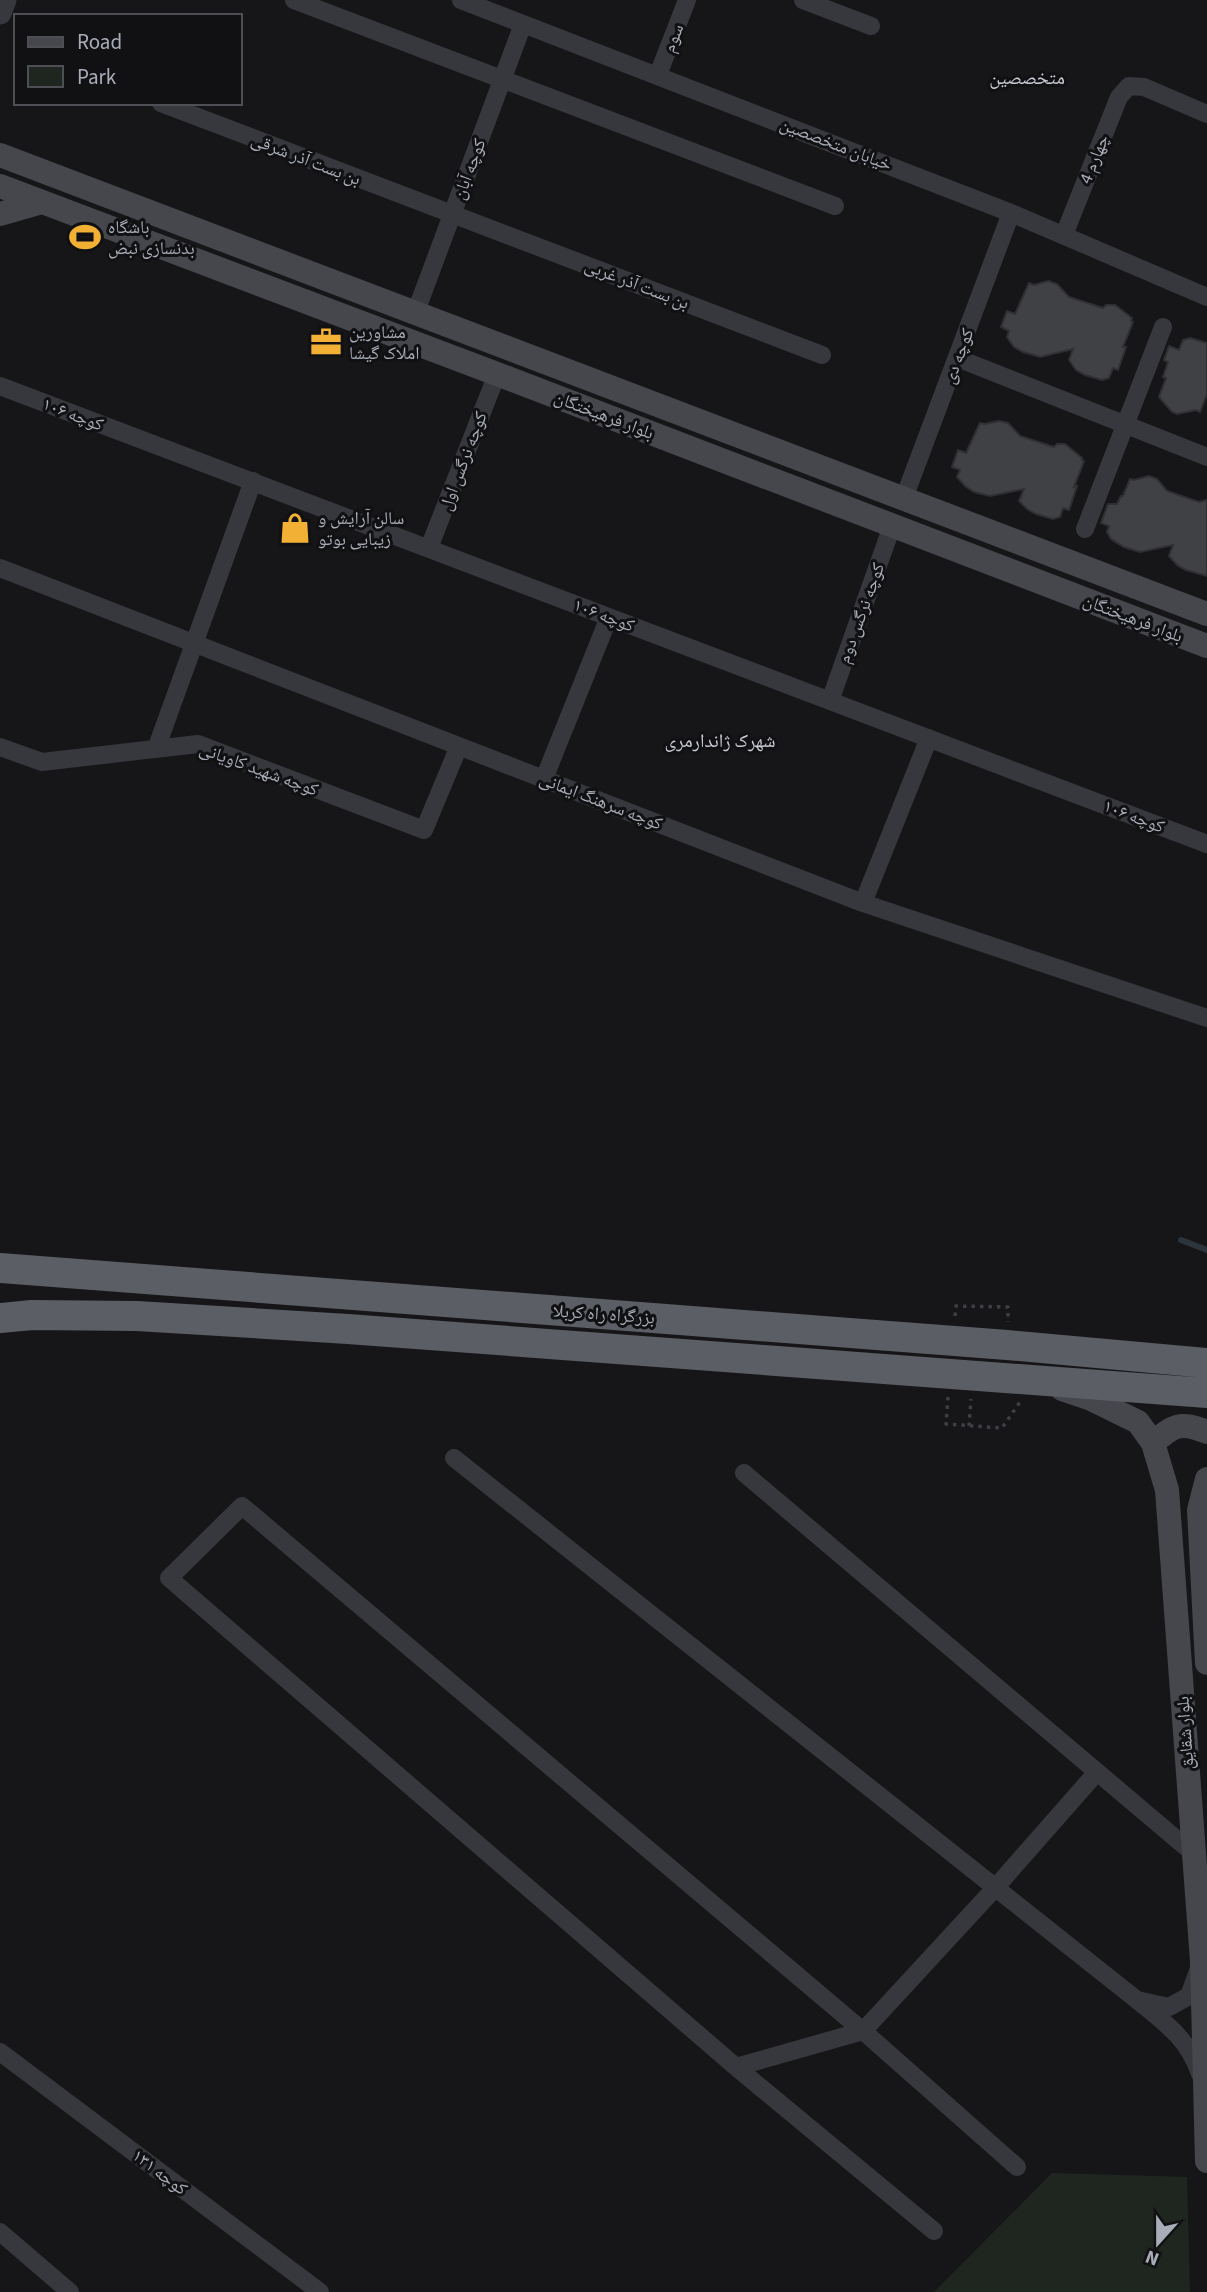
<svg xmlns="http://www.w3.org/2000/svg" width="1207" height="2292" viewBox="0 0 1207 2292" font-family="'Source Sans 3','Noto Naskh Arabic',sans-serif">
  <style>
    .green { fill: #1e261f }
    .lines { fill: none; stroke-linecap: round; stroke-linejoin: round }
    .stream { stroke: #2c353c; stroke-width: 6 }
    .building { fill: #404145; stroke: #303034; stroke-width: 2 }
    .path { stroke: #3d3f44; stroke-width: 3.5; stroke-dasharray: 3.5 5; stroke-linecap: butt }
    .minor { stroke: #37383d; stroke-width: 18 }
    .tertiary { stroke: #37383d; stroke-width: 23 }
    .secondary { stroke: #45474d; stroke-width: 24 }
    .trunk { stroke: #5b5e65; stroke-width: 30 }
    .labels { text-anchor: middle; stroke-width: 6; stroke-linejoin: round; paint-order: stroke }
    .street-label { font-size: 18px; fill: #a8adb8; stroke: #111113 }
    .poi-label { font-size: 18px; fill: #a8adb8; stroke: #111113; text-anchor: start }
    .neighbourhood-label { font-size: 19px; fill: #c9ccd4; stroke: #111113 }
  </style>
  <rect width="100%" height="100%" fill="#161618"/>
  <path class="green" d="M1052,2173l135,4 3,115h-256z"/>
  <g class="lines">
    <path class="stream" d="M1181,1240l26,10"/>
  </g>
  <path class="building" d="M1048,281l9,3 12,13 34,11 3,-3h9l17,13 -1,3 2,1 -10,25h3l-8,23 -5,-2 -4,10 -7,2 -17,-5 -9,-5 -7,-10 4,-11 -33,8 -17,-5 -9,-5 -7,-10 2,-6 -8,-4 6,-16 8,3 14,-31 5,2z
    M1190,338l17,5v51l-7,18 -4,-2 -19,4 -5,-2 -13,-15 7,-19 -3,-1 5,-15 -4,-2 5,-14 10,4 4,-10z
    M999,421l9,2 12,13 34,11 3,-3h8l17,14v2l2,1 -10,26 3,-1 -8,24 -6,-2 -3,9 -7,2 -17,-5 -9,-5 -8,-8 5,-12 -34,7 -16,-4 -9,-6 -8,-9 3,-7 -8,-3 6,-17 8,3 14,-30 4,1z
    M1149,476l8,3 10,12 32,11 8,-2v76l-21,-6 -9,-5 -8,-9 4,-11 -33,7 -16,-5 -13,-8 -4,-7 2,-6 -8,-3 7,-19h9l4,-8h2l7,-17 4,1z"/>
  <g class="lines">
    <path class="path" d="M955,1316l1,-10 52,1v15
      M948,1397l-2,27 56,4 18,-26
      M969,1426l2,-27"/>
    <path class="minor" d="M294,0l541,206
      M461,0l550,213 196,84
      M803,0l68,26
      M658,75l29,-75
      M161,103l661,252
      M1064,235l55,-138 10,-11 15,1 63,27
      M415,314l108,-290
      M957,358l250,99
      M0,386l1207,458
      M904,498l107,-285
      M1085,529l78,-202
      M429,548l68,-174
      M0,568l863,335 344,115
      M830,701l62,-175
      M0,747l42,15 156,-18 226,86 35,-84
      M156,749l97,-268
      M544,779l65,-162
      M863,903l66,-165
      M454,1458l683,542
      M744,1473l450,381
      M1198,1971l-9,25 -20,11 -32,-7c28,23 51,38 63,74
      M0,2052l320,240
      M736,2067l127,-36 133,-144 101,-115
      M934,2231l-198,-164 -567,-489 73,-72 621,525 154,136
      M0,2232l70,60"/>
    <path class="tertiary" d="M0,13l5,-13"/>
    <path class="secondary" d="M0,155l1207,459
      M0,186l497,188 710,272
      M0,214l42,-12
      M1062,1389l27,9 49,24 15,21 14,47 35,471 5,200
      M1153,1443c21,-18 27,-22 54,-11
      M1207,1479l-8,31 8,153"/>
    <path class="trunk" d="M0,1268l1007,77 200,18
      M0,1318l32,-3 105,1 211,13 859,64"/>
  </g>
  <defs>
    <symbol id="stadium-bare" viewBox="-9 -9 18 18"><path d="M0-5a6.5 5 0 1 0 0 10a6.5 5 0 1 0 0-10ZM-3.5-1.8h7v3.6h-7Z" fill="#f2b134" stroke="#111113" stroke-width="2.5" paint-order="stroke"/></symbol>
    <symbol id="office-bare" viewBox="-9 -9 18 18"><path d="M-6-3h4V-5.5h4V-3h4V5H-6ZM-1-4.5V-3h2v-1.5ZM-6 0V1H6V0Z" fill="#f2b134" stroke="#111113" stroke-width="2.5" paint-order="stroke"/></symbol>
    <symbol id="shop-bare" viewBox="-9 -9 18 18"><path d="M-5-2.5h2.3a2.7 3.5 0 0 1 5.4 0H5L5.5 6h-11ZM-1.5-2.5h3a1.5 2.3 0 0 0-3 0Z" fill="#f2b134" stroke="#111113" stroke-width="2.5" paint-order="stroke"/></symbol>
  </defs>
  <g fill-rule="evenodd">
    <use href="#stadium-bare" x="63" y="215" width="44" height="44"/>
    <use href="#office-bare" x="304" y="320" width="44" height="44"/>
    <use href="#shop-bare" x="273" y="506" width="44" height="44"/>
  </g>
  <g class="labels">
    <g class="street-label">
      <text transform="translate(673 38) rotate(-69)" y="6">سوم</text>
      <text transform="translate(836 144) rotate(21)" y="6">خیابان متخصصین</text>
      <text transform="translate(306 159) rotate(21)" y="6">بن بست آذر شرقی</text>
      <text transform="translate(1094 159) rotate(-68)" y="6">چهارم 4</text>
      <text transform="translate(469 169) rotate(-69)" y="6">کوچه آبان</text>
      <text transform="translate(637 284) rotate(21)" y="6">بن بست آذر غربی</text>
      <text transform="translate(958 356) rotate(-69)" y="6">کوچه دی</text>
      <text transform="translate(73 414) rotate(21)" y="6">کوچه ۱۰۶</text>
      <text transform="translate(604 415) rotate(21)" y="6">بلوار فرهیختگان</text>
      <text transform="translate(463 461) rotate(-69)" y="6">کوچه نرگس اول</text>
      <text transform="translate(861 613) rotate(-70)" y="6">کوچه نرگس دوم</text>
      <text transform="translate(604 615) rotate(21)" y="6">کوچه ۱۰۶</text>
      <text transform="translate(1133 618) rotate(21)" y="6">بلوار فرهیختگان</text>
      <text transform="translate(259 769) rotate(20)" y="6">کوچه شهید کاویانی</text>
      <text transform="translate(601 801) rotate(21)" y="6">کوچه سرهنگ ایمانی</text>
      <text transform="translate(1134 816) rotate(21)" y="6">کوچه ۱۰۶</text>
      <text transform="translate(604 1314) rotate(4)" y="6">بزرگراه راه کربلا</text>
      <text transform="translate(1185 1733) rotate(-94)" y="6">بلوار شقایق</text>
      <text transform="translate(160 2172) rotate(37)" y="6">کوچه ۱۳۱</text>
    </g>
    <g class="poi-label">
      <text x="108" y="233">باشگاه<tspan x="108" dy="21">بدنسازی نبض</tspan></text>
      <text x="349" y="338">مشاورین<tspan x="349" dy="21">املاک گیشا</tspan></text>
      <text x="318" y="524">سالن آرایش و<tspan x="318" dy="21">زیبایی بوتو</tspan></text>
    </g>
    <g class="neighbourhood-label">
      <text x="1027" y="84">متخصصین</text>
      <text x="720" y="747">شهرک ژاندارمری</text>
    </g>
  </g>
  <rect x="14" y="14" width="228" height="91" fill="#111113" stroke="#4d4f55" stroke-width="2"/>
  <rect x="28" y="37" width="35" height="10" fill="#45474d" stroke="#4d4f55" stroke-width="2"/>
  <text x="77" y="49" font-size="21" fill="#a8adb8">Road</text>
  <rect x="28" y="66" width="35" height="21" fill="#1e261f" stroke="#4d4f55" stroke-width="2"/>
  <text x="77" y="84" font-size="21" fill="#a8adb8">Park</text>
  <g transform="translate(1158 2243) rotate(201)" stroke="#111113" stroke-width="5" paint-order="stroke">
  <path d="M0-5L12 26L0 18L-12 26Z" fill="#a8adb8"/>
  <text y="-10" font-size="19" font-weight="bold" text-anchor="middle" fill="#a8adb8">N</text>
  </g>
</svg>
